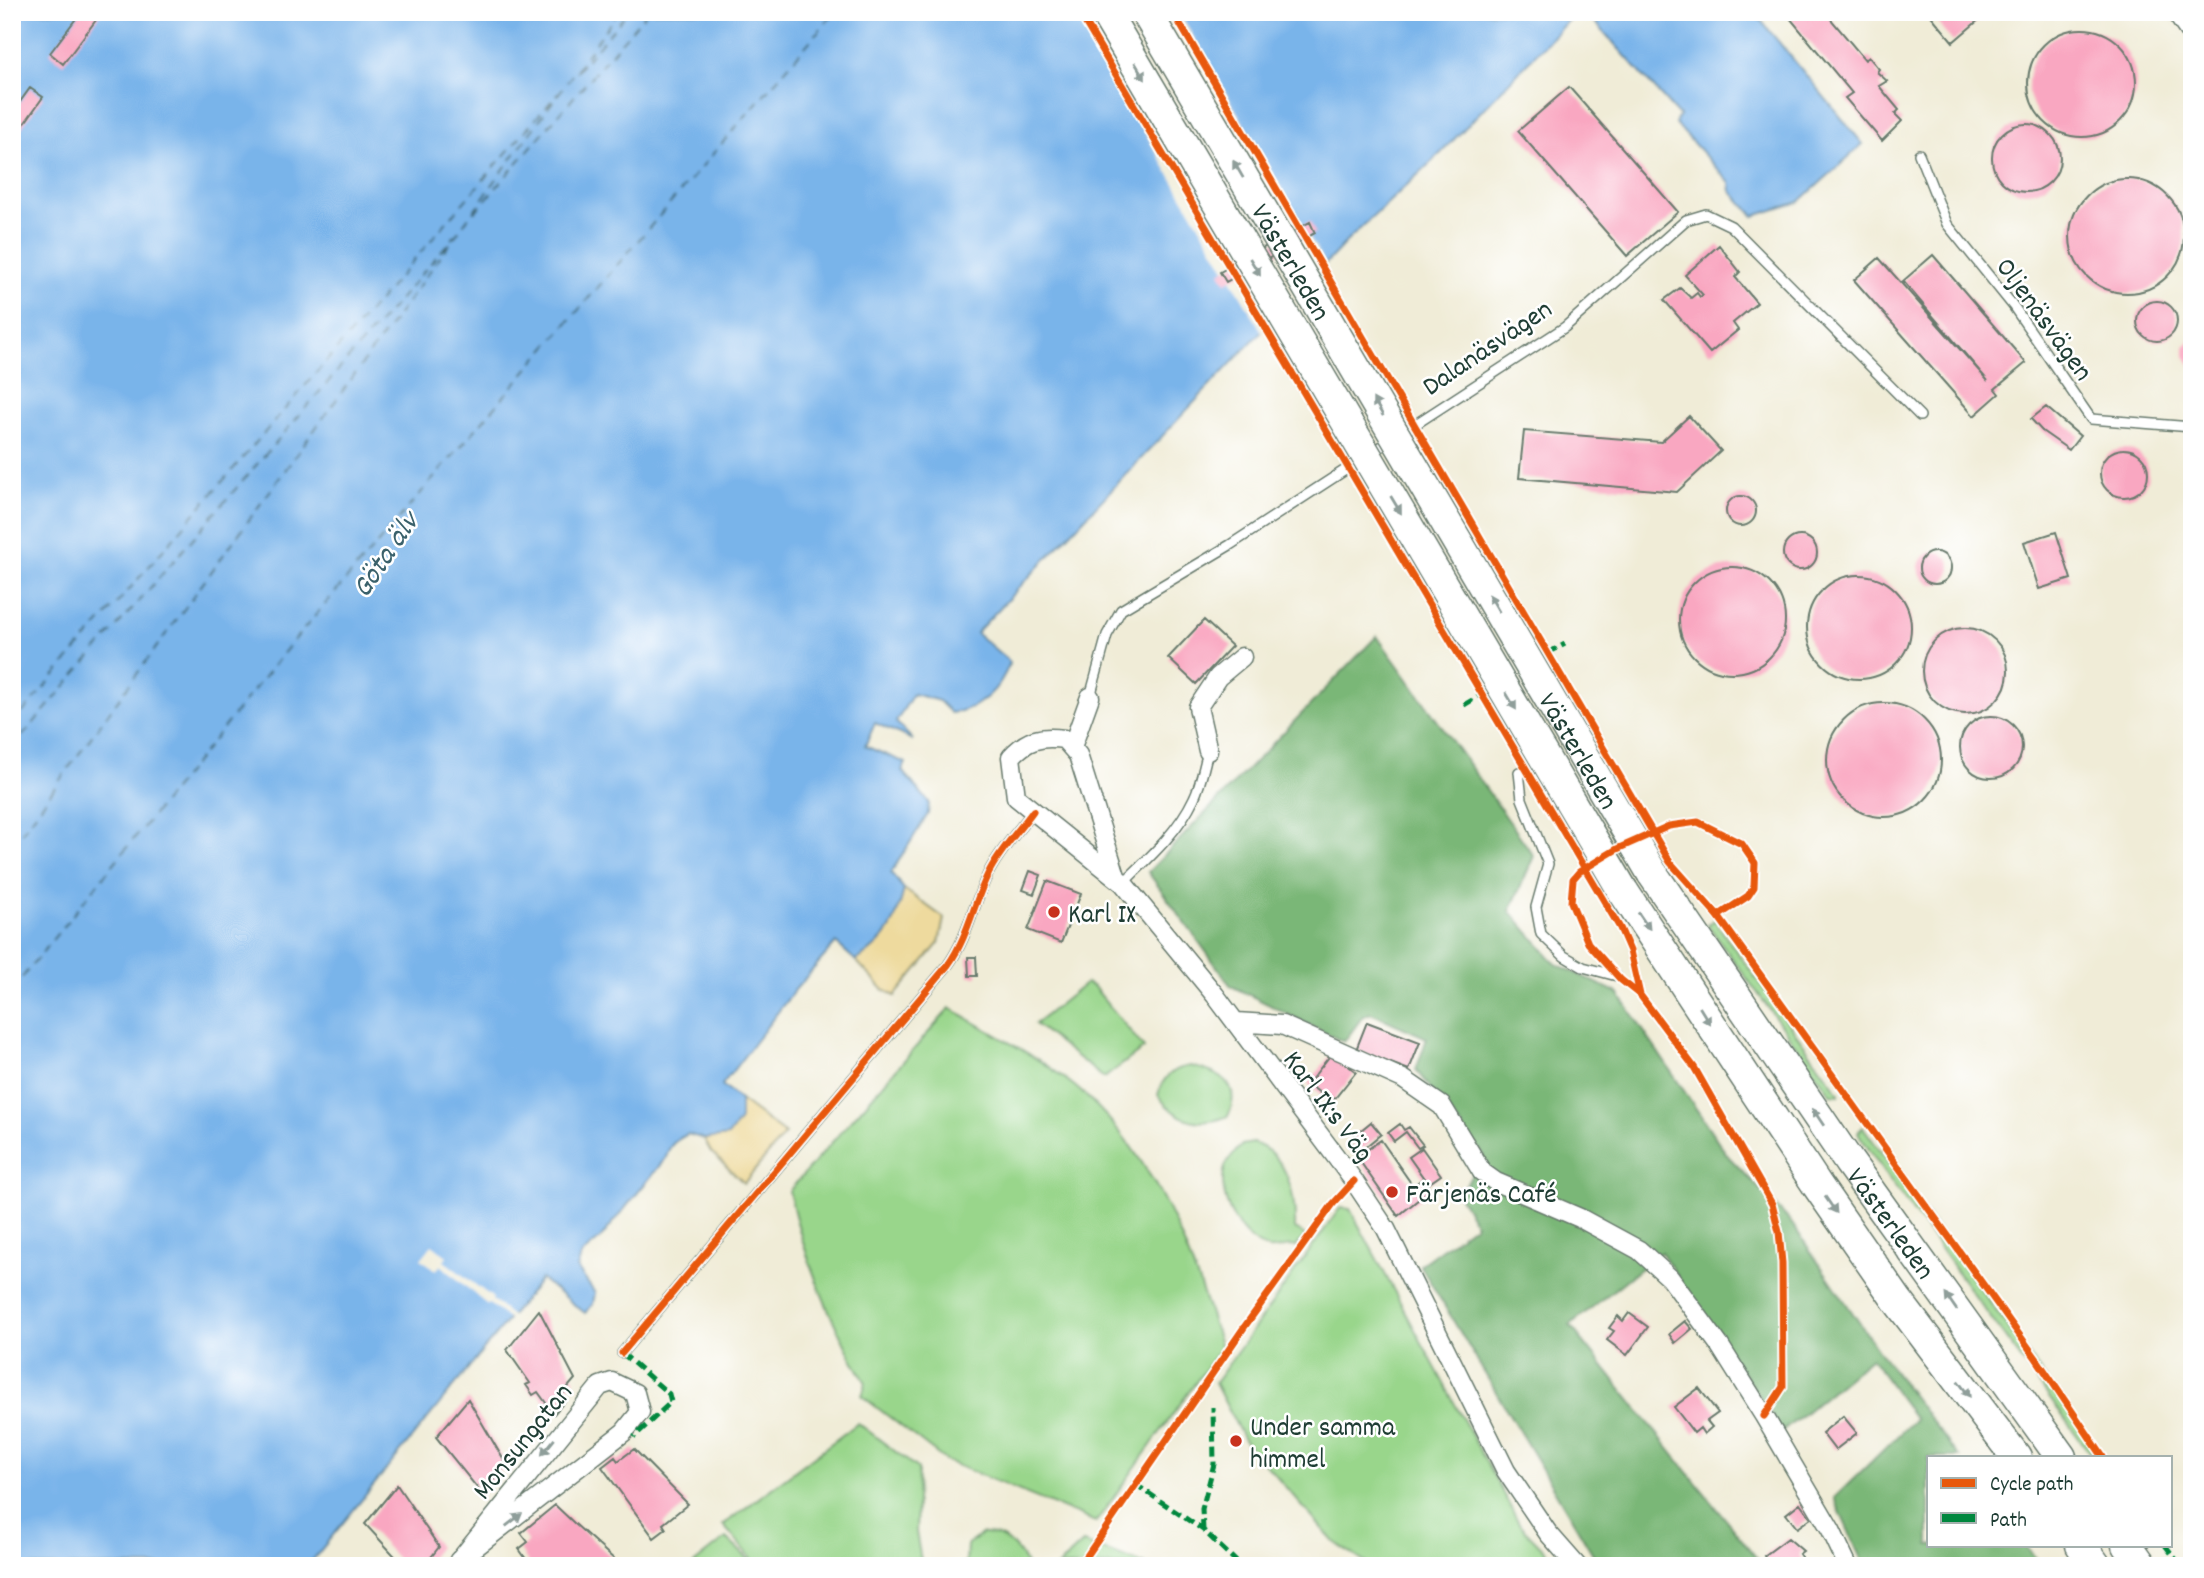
<svg xmlns="http://www.w3.org/2000/svg" width="2204" height="1578" viewBox="0 0 2204 1578" font-family="Dekko,sans-serif">
  <style>
    .green { fill: #99d68b; stroke: #5c8a60; stroke-width: 2 }
    .forest { fill: #7ab777; stroke: #4c7a56; stroke-width: 2 }
    .sand { fill: #eeda9e; stroke: #868c69; stroke-width: 2 }
    .water { fill: #79b4ea; stroke: #4c788f; stroke-width: 2 }
    .pier { fill: #f0ecd7 }
    .lines { fill: none; stroke-linecap: round; stroke-linejoin: round }
    .ferry { stroke: #3a616b; stroke-width: 2; stroke-dasharray: 9 7; stroke-linecap: butt }
    .building { fill: #f9a7c1 }
    .service-casing { stroke: #687a6d; stroke-width: 12 }
    .minor-casing { stroke: #687a6d; stroke-width: 21 }
    .trunk-casing { stroke: #687a6d; stroke-width: 33 }
    .service { stroke: #fff; stroke-width: 9 }
    .minor { stroke: #fff; stroke-width: 18 }
    .trunk { stroke: #fff; stroke-width: 30 }
    .trunk-bridge-casing { stroke: #687a6d; stroke-width: 33; stroke-linecap: butt }
    .trunk-bridge { stroke: #fff; stroke-width: 30 }
    .quiet { stroke: #00873e; stroke-width: 5; stroke-dasharray: 10 5; stroke-linecap: butt }
    .cycleway-casing { stroke: #fff; stroke-width: 11 }
    .cycleway { stroke: #e8590c; stroke-width: 7 }
    .oneway { fill: #8f9e9a }
    .poi-dot { fill: #c8321e; stroke: #fff; stroke-width: 2.5 }
    .labels { text-anchor: middle; stroke-width: 5; stroke-linejoin: round; paint-order: stroke }
    .street-label { font-size: 28px; fill: #1f3d34; stroke: #fff }
    .poi-label { font-size: 28px; fill: #1f3d34; stroke: #fff; text-anchor: start }
    .water-label { font-size: 30px; font-style: italic; fill: #3a616b; stroke: #fff }
  </style>
  <rect width="100%" height="100%" fill="#fff"/>
  <filter id="ink" filterUnits="userSpaceOnUse"><feTurbulence type="fractalNoise" baseFrequency=".0143" numOctaves="2"/><feDisplacementMap in="SourceGraphic" scale="14" xChannelSelector="R" yChannelSelector="G"/><feConvolveMatrix kernelMatrix="1 2 1 2 8 2 1 2 1" color-interpolation-filters="sRGB"/></filter>
  <filter id="wash" filterUnits="userSpaceOnUse"><feTurbulence type="fractalNoise" baseFrequency=".00686" numOctaves="4" result="noise"/><feDisplacementMap in="SourceGraphic" scale="28" xChannelSelector="R" yChannelSelector="G"/><feGaussianBlur stdDeviation="1.57" result="paint"/><feColorMatrix in="noise" values="0 0 0 0 0 0 0 0 0 0 0 0 0 0 0 0 0 1.4 0 .05"/><feComposite in="paint" operator="in"/></filter>
  <g filter="url(#wash)">
    <rect width="100%" height="100%" fill="#f0ecd7"/>
    <path class="green" d="M1714,920l125,173v2l-8,-1 -123,-169z
      M1086,983l8,4 50,61 -40,30 -69,-54z
      M950,1008c45,27 96,52 135,87 75,68 105,159 136,252l-125,175 -150,-61 -84,-65 4,-13c-36,-61 -61,-122 -77,-192z
      M1191,1066c28,7 52,17 37,50 -29,12 -52,5 -70,-21 4,-18 15,-27 33,-29z
      M1863,1127l213,294 16,27v8l-203,-277 -29,-43 -2,-4z
      M1253,1143c36,11 43,55 42,86l10,6 -9,12c-10,-3 -18,4 -27,2 -30,-8 -53,-54 -44,-82 3,-9 11,-16 17,-22z
      M1340,1208l10,1 170,316 40,41h-190l-37,-25 -89,-101 -29,-57z
      M858,1423l60,46 -2,63 6,34h-164l-35,-41z
      M982,1534c22,-1 36,13 45,32h-61l1,-21z
      M726,1538l30,28h-65z
      M1083,1543l66,23h-91z"/>
    <path class="forest" d="M1377,636l157,220 -24,55 46,53 62,29 110,163 62,65 88,129 81,107h-30v88h96l16,21h-177l-30,-68 81,-79 -44,-61 -88,73 -122,-179 -91,73 193,241h-163l-180,-301 56,-41 -17,-28 25,-41 -68,-85 11,-32 -56,-25 -8,3 -19,26 -113,-56 -83,-114z"/>
    <path class="sand" d="M904,889l40,29 -5,25 -44,53 -12,-7 -27,-28c32,-22 39,-35 48,-72z
      M740,1100l45,34 -41,49 -33,-31 -7,-13 24,-3 12,-16z"/>
    <path class="water" d="M12,12h1564l-135,141 -94,88 -371,392 34,29c-10,28 -30,47 -59,51l-12,-12 -26,-7 -17,28 17,18 -38,-17 -10,23 41,17 -4,8 27,31 -1,12 -37,59 13,16c-9,37 -16,50 -48,72l-20,-18 -42,48 -72,94 18,15v20l-12,16 -24,3 -16,-5c-12,6 -19,10 -22,24l-66,81 -18,15 -5,14 18,25 -2,11 -8,9 -44,-34 -233,287h-296z
      M1586,12h168l109,132 -64,58 -45,14 -23,-25 -1,-8 -55,-60 4,-7z"/>
    <path class="pier" d="M1074,12h105l148,255 -63,68z
      M432,1245l15,11 -3,5 49,37 -1,2 22,18 -3,3 -22,-17 -2,1 -46,-40 -5,5 -15,-11z"/>
    <g class="lines">
      <path class="ferry" d="M576,72l52,-60
        M475,212l172,-200
        M12,725l547,-633
        M12,748l443,-513
        M12,846l606,-834
        M12,990l278,-345 545,-633"/>
    </g>
    <g id="blocks">
      <path class="building" d="M81,12h21l-39,52 -13,-11z
        M1785,12h40l40,48 4,-3 10,12 -2,3 10,9 -8,5 20,24 -4,4 7,7 -20,20 -37,-43 7,-5z
        M1928,12h60l-35,30z
        M2028 83a54 54 0 1 1 108 0a54 54 0 1 1-108 0Z
        M1569,87l109,125 -51,44 -109,-125z
        M30,88l13,9 -31,44v-28z
        M1992 158a34 34 0 1 1 68 0a34 34 0 1 1-68 0Z
        M2070 236a57 57 0 1 1 114 0a57 57 0 1 1-114 0Z
        M1310,222l5,11 -89,49 -6,-10z
        M1719,245l21,27 -5,5 22,26 -24,20 5,7 -28,23 -46,-53 16,-12 11,10 6,-5 3,4 3,-2 -18,-20z
        M1933,255l93,108 -31,26 4,5 -25,22 -120,-136 25,-22 109,123 -85,-100z
        M2137 321a20 20 0 1 1 40 0a20 20 0 1 1-40 0Z
        M2192,337v30l-7,-11v-9z
        M2046,407l34,29 -11,14 -27,-19 -11,-12z
        M1689,416l32,35 -44,41 -158,-14 5,-47 137,11z
        M2100 473a24 24 0 1 1 48 0a24 24 0 1 1-48 0Z
        M1726 511a15 15 0 1 1 30 0a15 15 0 1 1-30 0Z
        M2192,514v50l-7,-26z
        M2056,532l15,47 -32,10 -15,-47z
        M1783 553a17 17 0 1 1 34 0a17 17 0 1 1-34 0Z
        M1919 568a16 16 0 1 1 32 0a16 16 0 1 1-32 0Z
        M1679 620a53 53 0 1 1 106 0a53 53 0 1 1-106 0Z
        M1807 627a52 52 0 1 1 104 0a52 52 0 1 1-104 0Z
        M1204,620l28,26 -36,38 -28,-26z
        M1922 671a43 43 0 1 1 86 0a43 43 0 1 1-86 0Z
        M1827 760a57 57 0 1 1 114 0a57 57 0 1 1-114 0Z
        M1960 747a31 31 0 1 1 62 0a31 31 0 1 1-62 0Z
        M1030,871l11,4 -7,19 -11,-4z
        M1047,881l34,13 -20,49 -33,-13z
        M968,957h8l1,19h-8z
        M1367,1022l53,20 -11,28 -53,-20z
        M1332,1053l24,19 -24,30 -24,-18z
        M1371,1122l10,12 -22,18 -10,-12z
        M1400,1124l4,6 5,-3 14,18 -5,3 -12,-16 -12,9 -6,-8z
        M1381,1140l32,46 9,-7 8,11 -32,26 -41,-59z
        M1422,1148l19,27 -13,9 -19,-27z
        M539,1310l36,69 -13,15 4,6 -12,14 -16,-22 -5,3 -7,-10 4,-2 -23,-33z
        M1629,1313l19,14 -21,28 -20,-15 7,-9 -5,-3 9,-12 5,5z
        M1685,1321l7,8 -17,14 -6,-9z
        M1699,1388l19,25 -11,8 5,6 -8,7 -4,-6 -6,5 -20,-26z
        M468,1399l38,65 -24,30 -46,-57z
        M1843,1416l14,17 -22,17 -13,-17z
        M634,1449l54,55 -25,20 3,5 -12,9 -52,-71 13,-10 3,4z
        M397,1485l42,62 -15,19h-20l-39,-42z
        M1800,1503l11,15 -14,10 -11,-14z
        M555,1505l20,19 41,37 -6,5h-79l-12,-17 9,-7 -7,-9z
        M1788,1538l15,13 -4,3 7,10 -35,2 -7,-10z"/>
    </g>
  </g>
  <g filter="url(#ink)">
    <use href="#blocks" fill-opacity="0" stroke="#687a6d" stroke-width="2"/>
    <g class="lines">
      <defs>
        <path id="service" d="M2170,12l22,32
          M1919,154l28,70 67,83 77,112 101,8
          M1090,697l17,-62 14,-25 109,-65 335,-218 121,-107 20,-6 25,12 189,190
          M1519,772l3,27 26,65 -12,43 5,27 23,22 19,11 34,9
          M1123,883c27,-26 55,-51 71,-85 7,-14 10,-32 14,-47
          M622,1353l326,-388c20,-28 25,-60 40,-91 11,-23 30,-42 45,-63"/>
        <path id="minor" d="M1072,747l18,-50
          M1208,751l-10,-44 20,-30 24,-20
          M1116,876l-38,-121 -14,-16c-23,-3 -37,0 -53,18l5,40 107,86 92,112 139,186 32,48 120,242 42,62 29,33
          M1236,1022l46,3 121,54 39,27 40,66 14,10 84,36 59,32 31,28 50,68 44,70 67,114 17,36
          M455,1566l145,-180 12,-4 23,11 5,19 -16,20 -165,128"/>
        <g id="trunk">
          <path id="s1" d="M1652,873l197,289 212,295"/>
          <path d="M1623,891l194,294 80,115 119,157"/>
          <path d="M2081,1545l15,21"/>
          <path d="M2127,1545l15,21"/>
        </g>
      </defs>
      <use href="#service" class="service-casing"/>
      <use href="#minor" class="minor-casing"/>
      <use href="#trunk" class="trunk-casing"/>
      <use href="#service" class="service"/>
      <use href="#minor" class="minor"/>
      <use href="#trunk" class="trunk"/>
      <defs>
        <g id="trunk-bridge">
          <path d="M1105,12l518,879"/>
          <path id="s2" d="M1146,12l506,861"/>
        </g>
      </defs>
      <use href="#trunk-bridge" class="trunk-bridge-casing"/>
      <use href="#trunk-bridge" class="trunk-bridge"/>
      <path class="quiet" d="M1548,653l17,-9
        M1464,705l18,-11
        M622,1353l47,41 2,8 -37,35
        M1135,1484l68,46 38,36
        M1203,1530l-1,-21 12,-45 -1,-57
        M2165,1545l16,21"/>
      <defs>
        <path id="cycleway" d="M1079,12l541,916 10,23 10,44
          M1173,12l497,850 48,54 318,442 67,99
          M1718,916l30,-20 6,-9 1,-24 -13,-19 -44,-22 -29,4 -52,23 -38,23 -6,7 -2,23 17,41 33,37 19,15 54,72 78,137 7,28 3,31 1,124 -19,29
          M622,1353l326,-388c20,-28 25,-60 40,-91 11,-23 30,-42 45,-63
          M1080,1566l165,-240 88,-122 21,-23"/>
      </defs>
      <use href="#cycleway" class="cycleway-casing"/>
      <use href="#cycleway" class="cycleway"/>
    </g>
    <defs><path id="oneway-solid" d="M-6-.8H1V-3.2L6.5 0L1 3.2V.8H-6Z" transform="scale(1.75)"/></defs>
    <g class="oneway">
      <use href="#oneway-solid" transform="translate(1140 71) rotate(59)"/>
      <use href="#oneway-solid" transform="translate(1238 169) rotate(-120)"/>
      <use href="#oneway-solid" transform="translate(1255 267) rotate(59)"/>
      <use href="#oneway-solid" transform="translate(1378 407) rotate(-120)"/>
      <use href="#oneway-solid" transform="translate(1396 505) rotate(59)"/>
      <use href="#oneway-solid" transform="translate(1494 603) rotate(-120)"/>
      <use href="#oneway-solid" transform="translate(1511 701) rotate(59)"/>
      <use href="#oneway-solid" transform="translate(1644 921) rotate(55)"/>
      <use href="#oneway-solid" transform="translate(1705 1016) rotate(58)"/>
      <use href="#oneway-solid" transform="translate(1818 1117) rotate(-124)"/>
      <use href="#oneway-solid" transform="translate(1831 1205) rotate(55)"/>
      <use href="#oneway-solid" transform="translate(1951 1302) rotate(-125)"/>
      <use href="#oneway-solid" transform="translate(1964 1389) rotate(53)"/>
      <use href="#oneway-solid" transform="translate(548 1447) rotate(129)"/>
      <use href="#oneway-solid" transform="translate(514 1520) rotate(-38)"/>
    </g>
  </g>
  <g class="poi-dot">
    <circle cx="1054" cy="912" r="7"/>
    <circle cx="1392" cy="1192" r="7"/>
    <circle cx="1236" cy="1441" r="7"/>
  </g>
  <g class="labels">
    <g class="street-label">
      <text dy="10" stroke="none"><textPath href="#s2" startOffset="289">Västerleden</textPath></text>
      <text transform="translate(2046 318) rotate(54)" y="10">Oljenäsvägen</text>
      <text transform="translate(1486 346) rotate(-34)" y="10">Dalanäsvägen</text>
      <text dy="10" stroke="none"><textPath href="#s2" startOffset="856">Västerleden</textPath></text>
      <text transform="translate(1330 1105) rotate(53)" y="10">Karl IX:s Väg</text>
      <text dy="10" stroke="none"><textPath href="#s1" startOffset="424">Västerleden</textPath></text>
      <text transform="translate(521 1440) rotate(-51)" y="10">Monsungatan</text>
    </g>
    <g class="poi-label">
      <text x="1068" y="922">Karl IX</text>
      <text x="1406" y="1202">Färjenäs Café</text>
      <text x="1250" y="1435">Under samma<tspan x="1250" dy="32">himmel</tspan></text>
    </g>
    <g class="water-label">
      <text transform="translate(384 554) rotate(-56)" y="10">Göta älv</text>
    </g>
  </g>
  <rect width="2204" height="1578" fill="none" stroke="#fff" stroke-width="42"/>
  <rect x="1927" y="1456" width="245" height="91" fill="#ffffff" stroke="#a5b1ae" stroke-width="2"/>
  <rect x="1941" y="1478" width="35" height="10" fill="#e8590c" stroke="#a5b1ae" stroke-width="2"/>
  <text x="1990" y="1490" font-size="21" fill="#1f3d34">Cycle path</text>
  <rect x="1941" y="1513" width="35" height="10" fill="#00873e" stroke="#a5b1ae" stroke-width="2"/>
  <text x="1990" y="1526" font-size="21" fill="#1f3d34">Path</text>
</svg>
